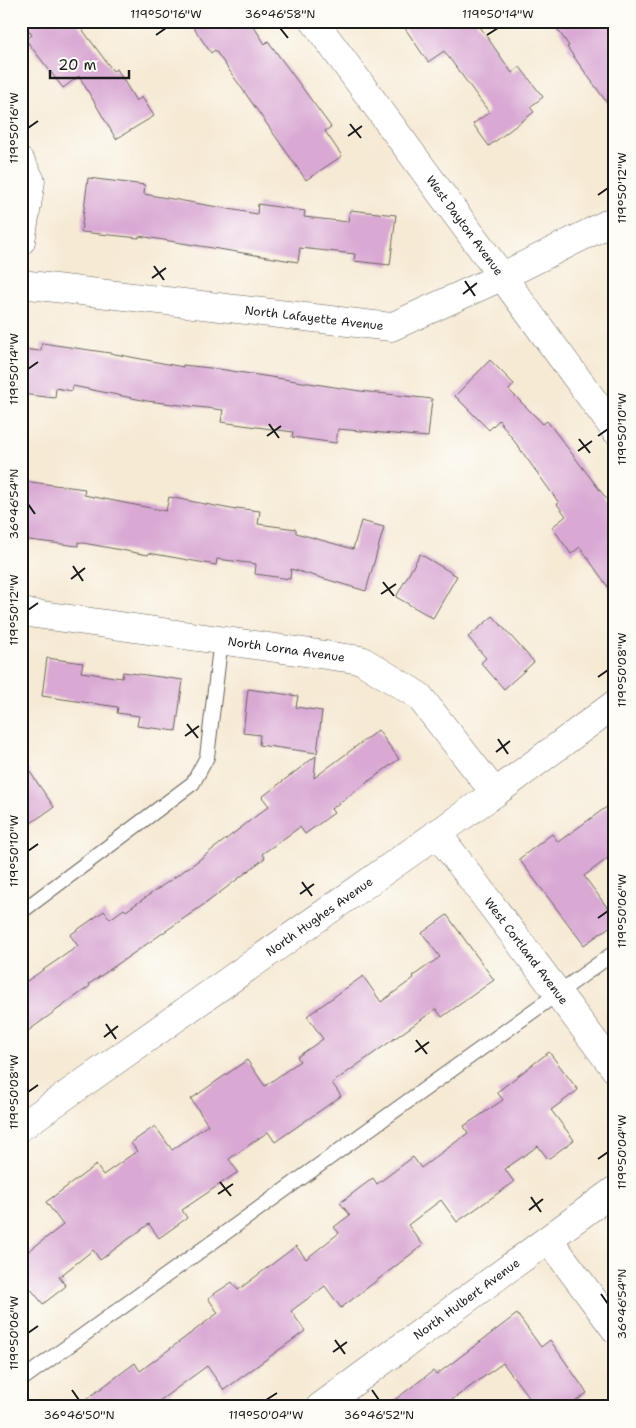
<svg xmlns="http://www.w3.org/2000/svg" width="636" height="1428" viewBox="0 0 636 1428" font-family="'Shantell Sans',sans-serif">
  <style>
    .building { fill: #d9a9d4 }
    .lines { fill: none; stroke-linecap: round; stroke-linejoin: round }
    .service-casing { stroke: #68645d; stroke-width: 16 }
    .minor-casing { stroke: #68645d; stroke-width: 29 }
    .tertiary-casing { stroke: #68645d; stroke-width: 29 }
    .service { stroke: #fff; stroke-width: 14 }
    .minor { stroke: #fff; stroke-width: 28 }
    .tertiary { stroke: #fff; stroke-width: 28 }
    .ticks { fill: none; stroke: #1c1c1c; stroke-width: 2 }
    .labels { text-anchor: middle; stroke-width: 4; stroke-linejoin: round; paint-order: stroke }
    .street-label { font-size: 12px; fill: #1c1c1c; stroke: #fdfcf7 }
    .neatline { fill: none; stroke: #1c1c1c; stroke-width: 2 }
    .ticks-label { font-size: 12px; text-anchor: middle; fill: #1c1c1c }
  </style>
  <rect width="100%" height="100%" fill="#fdfcf7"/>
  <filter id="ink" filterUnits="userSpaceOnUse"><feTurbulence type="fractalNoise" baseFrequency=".02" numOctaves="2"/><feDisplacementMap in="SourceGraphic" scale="10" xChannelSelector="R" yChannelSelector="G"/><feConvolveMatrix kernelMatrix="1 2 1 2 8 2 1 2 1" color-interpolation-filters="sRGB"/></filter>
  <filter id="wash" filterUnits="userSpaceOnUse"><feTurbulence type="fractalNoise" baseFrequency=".0096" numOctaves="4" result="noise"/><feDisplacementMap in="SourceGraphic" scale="20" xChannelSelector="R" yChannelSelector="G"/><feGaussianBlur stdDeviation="1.12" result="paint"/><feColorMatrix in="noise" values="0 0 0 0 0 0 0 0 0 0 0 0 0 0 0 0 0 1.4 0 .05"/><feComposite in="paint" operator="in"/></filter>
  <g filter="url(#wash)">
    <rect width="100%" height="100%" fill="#f6ead5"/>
    <g id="blocks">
      <path class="building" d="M22,21h54l37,50 4,-2 19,32 6,-4 12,19 -38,23 -37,-63 -16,12 -37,-48 6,-5z
        M189,21h61l15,23 3,-3 63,86 -6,4 17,25 -36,24 -91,-130 -4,3z
        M400,21h76l36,52 8,-6 23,30 -13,10 4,5 -45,34 -16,-22 16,-12 -45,-61 -16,11z
        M552,21h63v93l-48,-67 2,-1z
        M88,178l57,7 -1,9 113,20 1,-10 47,7 -1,6 44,5 2,-12 46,5 -6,50 -36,-4 1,-7 -55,-6 -2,14 -159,-26v2l-58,-6z
        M42,343l68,10 73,14v-2l36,4 141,22 72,8 -4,38 -90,-8 -2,14 -44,-6 1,-5 -72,-10 2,-12 -76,-9 -74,-15 -1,5 -16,-3 -1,10 -34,-4v-45l20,2z
        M490,360l24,24 -5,6 34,34 4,-3 68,89v87l-35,-50 -9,7 -19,-27 14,-11 -9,-12 2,-1 -60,-83 -10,10 -34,-34z
        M23,481l62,8 -1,6 82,16 3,-14 67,13v-2l24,3 -2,13 38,5v4l57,16 8,-28 23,6 -18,64 -75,-22 -1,10 -35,-5 1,-10 -39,-5 -1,6 -67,-12 -1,2 -70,-13v4l-57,-7z
        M420,554l37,22 -24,42 -37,-21z
        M493,616l41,46 -30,27 -23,-26 5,-5 -18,-21z
        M47,658l36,5 -2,9 41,6 1,-6 60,8 -7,51 -39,-5 2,-10 -22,-3 1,-6 -76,-11z
        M248,689l50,7 -2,11 26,4 -5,42 -58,-8 1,-10 -17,-2z
        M378,730l21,29 -68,50 3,4 -29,21 -5,-7 -38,27 3,4 -56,43 -120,83 1,2 -69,50v-51l57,-39 -8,-11 34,-24 6,8 14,-10 2,2 69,-48 74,-57 -7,-9 54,-41 -2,22z
        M21,759l33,48 -33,23z
        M615,801v52l-31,23 31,42v5l-31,22 -65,-86 33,-25 6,8z
        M447,915l47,65 -52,37 -6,-8 -104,74 9,13 -66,46 -7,-10 -39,27 9,13 -56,38 5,8 -28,20 -10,-14 -49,36 -7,-10 -34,27 7,9 -23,18 -22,-27v-20l42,-32 -17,-23 50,-37 7,10 34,-24 -6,-8 24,-17 17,24 36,-25 -17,-26 56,-39 18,26 35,-25 -3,-4 26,-18 -16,-23 56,-40 18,26 33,-24 -1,-2 27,-19 -18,-24z
        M549,1052l29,38 -27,20 23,30 -26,19 -10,-13 -33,23 9,13 -57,40 -16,-22 -33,25 15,20 -82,63 -16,-22 -34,25 14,20 -81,59 -17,-24 -56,41h-75l59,-44 5,8 78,-58 -10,-15 24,-16 6,8 58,-44 10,13 33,-26 -5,-6 16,-12 -10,-12 33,-25 4,6 36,-27 8,11 47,-35 -4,-7 39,-26 -6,-8z
        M517,1314l24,33 9,-7 37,53 -19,14h-32l-33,-44 -61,44h-57l48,-36 3,4z"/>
    </g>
  </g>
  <g filter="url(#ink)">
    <use href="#blocks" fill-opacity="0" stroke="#68645d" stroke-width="1"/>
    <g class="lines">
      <defs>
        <path id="service" d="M21,912l172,-129 14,-26 14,-118
          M21,1380l594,-428"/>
        <g id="minor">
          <path id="s1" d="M314,21l301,409"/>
          <path d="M21,162l10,19 -10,60"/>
          <path id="s2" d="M21,284l370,43 110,-50 114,-57"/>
          <path id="s3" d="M21,612l340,48 58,36 76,97"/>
          <path id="s4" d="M437,833l178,236"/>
          <path d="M549,1240l66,89"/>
          <path id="s5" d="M320,1407l295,-217"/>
        </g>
        <g id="tertiary">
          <path id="s6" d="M21,1127l474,-334 120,-89"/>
        </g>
      </defs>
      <use href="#service" class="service-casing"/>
      <use href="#minor" class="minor-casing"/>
      <use href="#tertiary" class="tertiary-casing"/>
      <use href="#service" class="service"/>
      <use href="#minor" class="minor"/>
      <use href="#tertiary" class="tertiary"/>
    </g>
  </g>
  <path class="ticks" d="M280,28l8,10M156,35l10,-7M487,35l11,-7M350,124l11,14M28,128l10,-7M348,136l14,-10M598,195l10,-7M154,266l10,14M152,278l14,-10M465,281l10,15M463,294l14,-11M28,369l10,-7M269,424l10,14M267,436l14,-10M598,436l10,-7M579,439l11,14M578,451l14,-10M28,504l7,10M73,566l10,15M71,579l14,-11M383,582l11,14M381,594l15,-10M28,610l10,-7M598,677l10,-7M187,724l11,14M185,736l14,-10M498,739l10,15M496,752l14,-11M28,851l10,-7M302,882l10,14M300,894l14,-10M598,918l10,-7M106,1024l10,15M104,1037l14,-11M416,1040l11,14M415,1052l14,-10M28,1092l10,-7M598,1159l10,-7M220,1182l11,14M218,1194l15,-10M531,1197l10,15M529,1210l14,-11M601,1294l7,10M28,1333l10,-7M335,1340l10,14M333,1352l14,-10M72,1390l7,10M372,1390l7,10M266,1400l11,-7"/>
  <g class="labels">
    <g class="street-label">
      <text dy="4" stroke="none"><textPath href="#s1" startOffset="254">West Dayton Avenue</textPath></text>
      <text dy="4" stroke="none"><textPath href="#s2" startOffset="295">North Lafayette Avenue</textPath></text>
      <text dy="4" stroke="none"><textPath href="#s3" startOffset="268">North Lorna Avenue</textPath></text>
      <text dy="4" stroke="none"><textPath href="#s6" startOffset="365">North Hughes Avenue</textPath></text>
      <text dy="4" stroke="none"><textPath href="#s4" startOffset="148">West Cortland Avenue</textPath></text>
      <text dy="4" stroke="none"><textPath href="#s5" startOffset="182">North Hulbert Avenue</textPath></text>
    </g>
  </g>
  <rect width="636" height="1428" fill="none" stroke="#fdfcf7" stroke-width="55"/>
  <path d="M50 70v8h79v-8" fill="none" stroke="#1c1c1c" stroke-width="2.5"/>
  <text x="58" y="70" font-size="15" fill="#1c1c1c" stroke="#fdfcf7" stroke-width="4" paint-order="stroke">20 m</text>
  <rect x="28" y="28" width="580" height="1372" class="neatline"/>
  <g class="ticks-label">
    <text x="166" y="18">119°50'16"W</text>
    <text x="280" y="18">36°46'58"N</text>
    <text x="498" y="18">119°50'14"W</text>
    <text transform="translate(14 128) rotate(-90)" y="4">119°50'16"W</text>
    <text transform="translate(622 188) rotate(-90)" y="4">119°50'12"W</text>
    <text transform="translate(14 369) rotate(-90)" y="4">119°50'14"W</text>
    <text transform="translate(622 429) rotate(-90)" y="4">119°50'10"W</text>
    <text transform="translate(14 504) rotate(-90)" y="4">36°46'54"N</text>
    <text transform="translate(14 610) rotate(-90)" y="4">119°50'12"W</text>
    <text transform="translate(622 670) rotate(-90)" y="4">119°50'08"W</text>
    <text transform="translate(14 851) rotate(-90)" y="4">119°50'10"W</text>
    <text transform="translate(622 911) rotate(-90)" y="4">119°50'06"W</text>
    <text transform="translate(14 1092) rotate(-90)" y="4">119°50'08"W</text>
    <text transform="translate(622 1152) rotate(-90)" y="4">119°50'04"W</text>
    <text transform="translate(622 1304) rotate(-90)" y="4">36°46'54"N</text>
    <text transform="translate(14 1333) rotate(-90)" y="4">119°50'06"W</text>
    <text x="79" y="1419">36°46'50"N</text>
    <text x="266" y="1419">119°50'04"W</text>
    <text x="379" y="1419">36°46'52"N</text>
  </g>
</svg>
